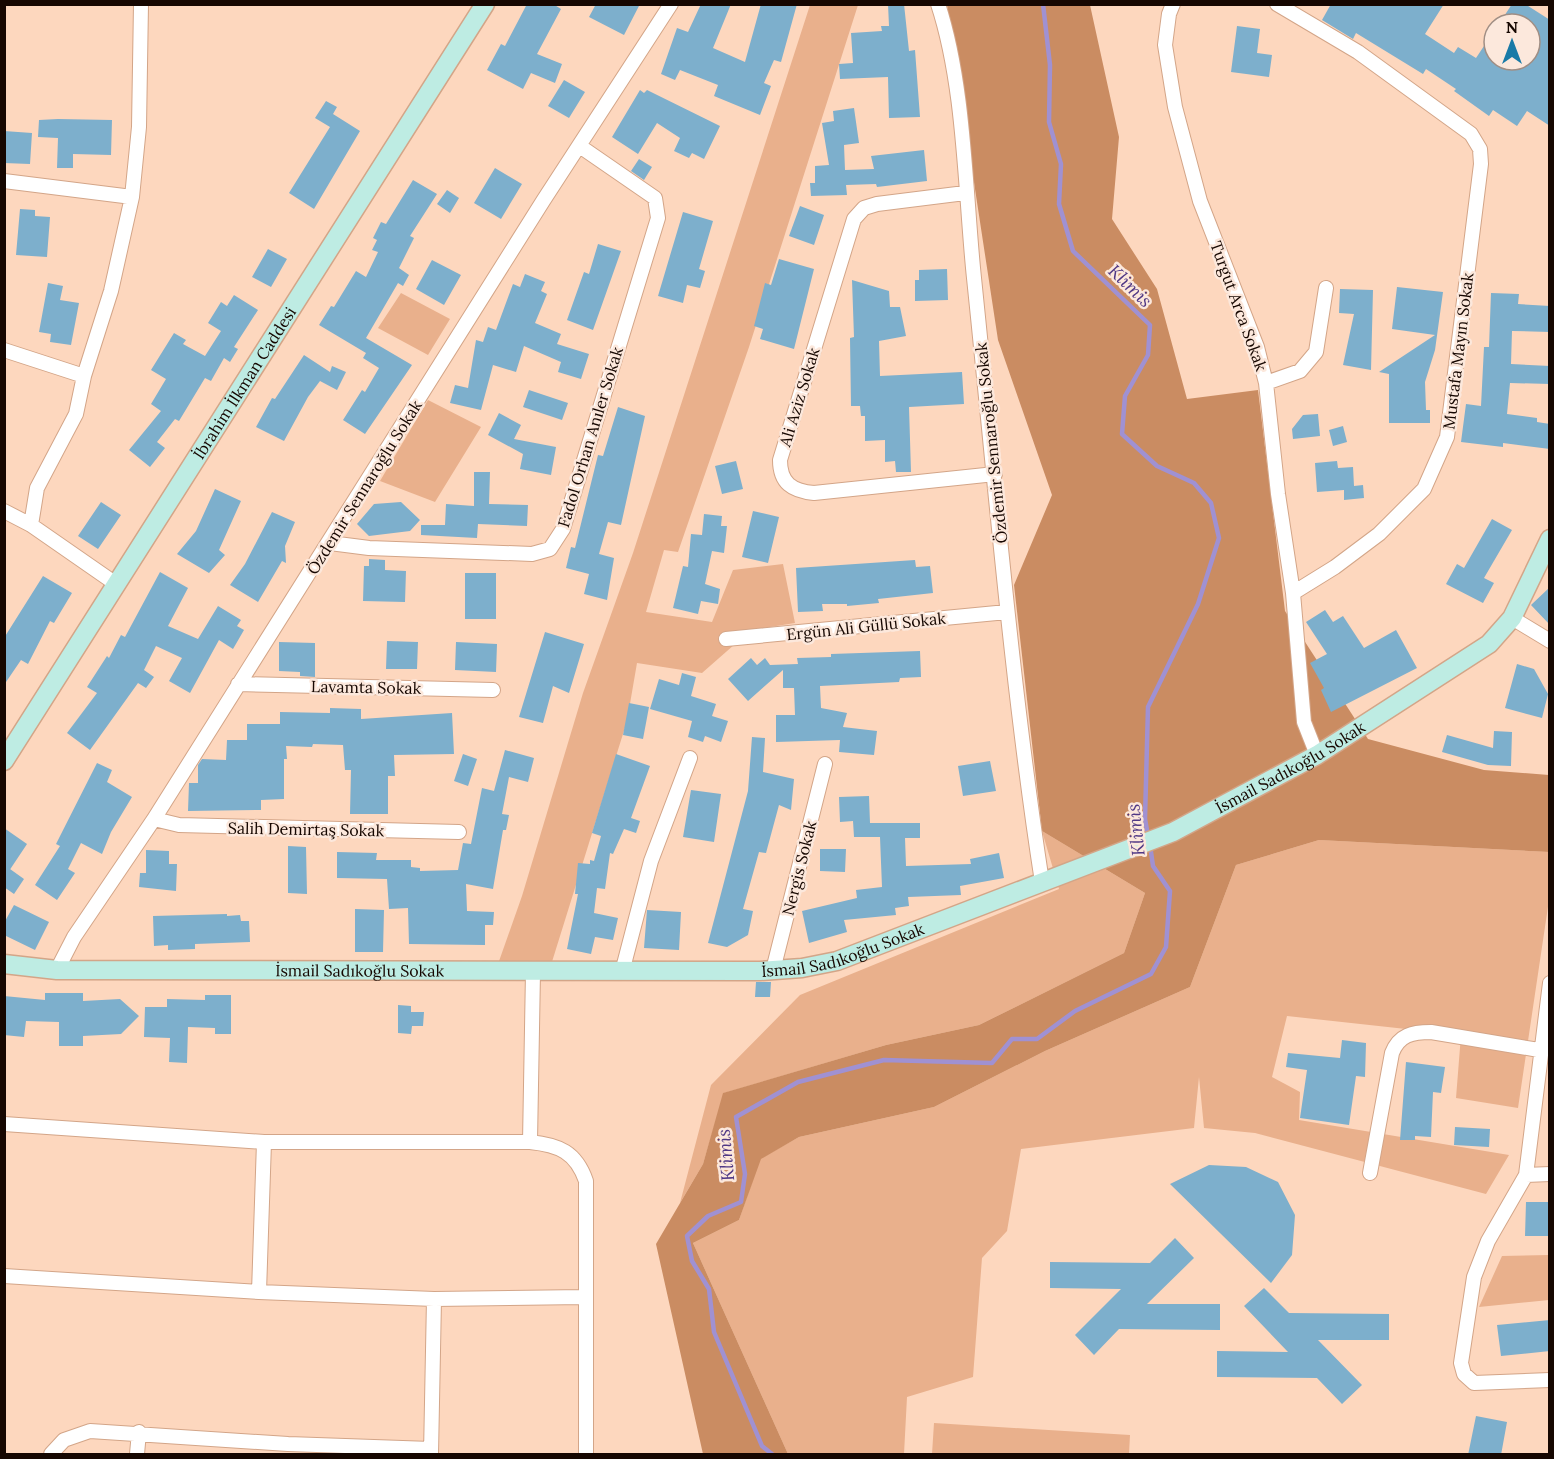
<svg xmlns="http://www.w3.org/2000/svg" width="1554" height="1459" viewBox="0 0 1554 1459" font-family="Lora,serif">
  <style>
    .green { fill: #e9b08c }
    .forest { fill: #ca8c62 }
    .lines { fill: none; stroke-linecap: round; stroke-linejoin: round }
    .stream { stroke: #a091d2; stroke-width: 4.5 }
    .building { fill: #7dafcc }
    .street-casing { stroke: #d3a588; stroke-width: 16 }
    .secondary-casing { stroke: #d3a588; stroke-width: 21 }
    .street { stroke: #fff; stroke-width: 14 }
    .secondary { stroke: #beece3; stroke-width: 18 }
    .labels { text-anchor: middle; stroke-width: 5; stroke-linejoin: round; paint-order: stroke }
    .street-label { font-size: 16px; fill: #160701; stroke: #fce8dc }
    .water-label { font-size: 18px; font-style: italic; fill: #503885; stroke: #fce8dc }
  </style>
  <rect width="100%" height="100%" fill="#fdd7be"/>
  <path class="green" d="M810,5h48l-109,342 -71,205 -14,-2 -18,62 66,10 21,-52 50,-6 12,59 -44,7 -49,43 -65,-10 -10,58 -76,244 -53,-1 24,-68 61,-203 50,-140z
    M401,293l49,26 -22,36 -50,-27z
    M428,400l53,27 -46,75 -55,-21z
    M1042,831l103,62 -21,60 -145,72 -93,20 -162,48 -21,71 -23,39 31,-118 89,-90 259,-106z
    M1319,840l230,12v48l-31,208 -62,-10 5,-63 -174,-19 -15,61 28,15 -1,28 210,35 -23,39 -231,-61 -51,-5 -5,-51 -5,51 -173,21 -14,82 -25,27 -9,119 -66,20 -3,57h-116l-95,-211 46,-23 21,-61 39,-22 135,-30 111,-56 145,-64 46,-122z
    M1549,1255v45l-70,7 23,-51z
    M934,1423l196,12 -1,19h-197z"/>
  <path class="forest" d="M947,5h143l29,132 -7,82 45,70 30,110 71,-9 27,221 83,128 116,31 65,5v77l-230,-12 -83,25 -46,122 -145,64 -111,56 -135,30 -38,22 -22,61 -46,23 95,211h-85l-47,-210 47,-80 20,-71 163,-48 93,-20 145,-72 21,-60 -103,-62 -28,-246 38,-90 -54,-155z"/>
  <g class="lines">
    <path class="stream" d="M1043,4l7,61 -1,57 12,42 -2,40 14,47 77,74 -2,30 -23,41 -3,38 35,32 37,17 17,20 8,35 -21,66 -50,103 -3,112 3,17
      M772,1454l-10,-8 -48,-114 -5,-43 -17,-28 -5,-25 21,-20 33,-14 4,-28 -9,-57 62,-35 86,-22 108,3 20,-24h25l38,-28 76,-37 15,-27 4,-56 -17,-25 -3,-21"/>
  </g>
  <path class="building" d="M527,4h26l8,5 -24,45 25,10 -7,19 -24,-10 -8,16 -36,-19 14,-26 4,2z
    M596,4h44l-16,31 -35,-18z
    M701,4h30l-18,44 32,14 16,-58h36l-16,58 -7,-2 -10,23 7,3 -11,29 -46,-19 4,-11 -38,-15 -5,10 -14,-6 16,-46 11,4z
    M888,4h16l5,47 6,-1 5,67 -31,1 -1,-41 -48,2 -1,-15 14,-1 -2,-30 31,-2 -1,-5h8z
    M1331,4h113l-19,30 29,19 4,-6 18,11 18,-27v29h36v-36h-31l13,-20h13l25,16v106l-23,-15 -10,15 -24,-16 -4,6 -35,-25 2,-2 -30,-20 -3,5 -67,-41 -3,6 -31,-19z
    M1237,26l23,3 -3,24 15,2 -3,22 -38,-5z
    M564,80l21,12 -16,26 -21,-12z
    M640,90l4,3 3,-3 73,36 -16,33 -12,-6 -3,5 -15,-7 6,-13 -23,-15 -19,31 -26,-17z
    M326,101l11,6 -4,7 27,17 -46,78 -25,-16 41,-66 -15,-9z
    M854,108l5,35 -15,2 1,25 29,-1 -3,-13 53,-6 3,31 -50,6 -1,-3 -30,1 1,10 -36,1 -1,-13h5v-17l14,-1 -7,-42 12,-2 -1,-10z
    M58,119l54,1 -1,35 -38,-1v14h-16l1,-30 -20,-1 1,-17z
    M4,131l28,2 -2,31 -26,-1z
    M639,159l13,8 -8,13 -13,-9z
    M495,168l27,16 -21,35 -27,-16z
    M413,180l24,14 -27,42 4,2 -15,30 10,7 -6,11 -5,-3 -32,55 46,27 -47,69 -22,-14 19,-30 3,2 14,-24 -16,-10 3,-5 -47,-28 12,-19 3,1 22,-36 10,6 12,-25 -6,-2 5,-10 -4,-2 8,-16 5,2z
    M447,190l12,8 -9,15 -13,-9z
    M800,206l24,9 -10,30 -25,-9z
    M20,209l15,1v6l15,1 -3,40 -31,-2z
    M683,212l30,9 -14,48 6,2 -5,17 -13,-3 -4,18 -25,-7z
    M598,244l23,7 -28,79 -26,-10 17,-48 5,2z
    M268,249l19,10 -16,28 -19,-10z
    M779,259l35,10 -20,80 -34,-10 3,-10 -9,-3 11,-43 6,2z
    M432,260l29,15 -17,30 -28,-16z
    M947,269l1,31 -33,1v-21h4v-10z
    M525,274l20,8 -4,9 6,3 -12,29 26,11 -4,10 32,10 -8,25 -23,-7 3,-10 -37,-16 -8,26 -23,-7 -12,45 -31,-7 5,-18 13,3 8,-48 7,2 5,-15 8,3 17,-46 7,3z
    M852,280l37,11 1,16h10l6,29 -27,5 1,35 82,-4 2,32 -55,3 2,65h-15l-1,-11 -10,1v-22l-20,1v-25h-4l-1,-10h-9l-1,-68 4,-1z
    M48,283l15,3 -3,14 19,3 -8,42 -21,-3 1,-8 -12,-2z
    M1397,287l46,5 -8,58 -10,32 1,28h4v13h-41v-49l-10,-2 56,-37 -43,-6z
    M1340,289l33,1 -2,80 -28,-5 11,-51 -15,-1z
    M1491,293l28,1 -1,10 32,2v26l-38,-1 -1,33 39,2v18l-40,-1 -3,31 30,4v4l13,2v25l-47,-6v4l-42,-5 5,-38 15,2 3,-59h5z
    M234,295l24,15 -24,37 4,2 -8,13 -6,-4 -13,23 -6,-3 -26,43 -4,-2 -18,23 8,6 -15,19 -21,-17 32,-39 -10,-7 15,-25 -15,-9 23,-37 12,7 -3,4 22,12 16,-25 -13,-8 13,-21 6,4z
    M304,355l26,17 2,-6 14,6 -9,18 -17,-9 -12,16 -24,44 -28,-14 16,-29 3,1z
    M529,390l39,13 -6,17 -39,-13z
    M618,407l27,9 -24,109 -13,-3 -9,32 15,4 -7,42 -23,-6 5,-20 -23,-6 5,-21 4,1 23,-93 5,1z
    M499,413l22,12 -7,14 42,8 -5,28 -31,-6 3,-15 -35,-19z
    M1318,414l2,22 -27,3 -1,-10 11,-14z
    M1343,426l4,16 -14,4 -4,-16z
    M736,461l7,28 -21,5 -7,-28z
    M1337,461l1,7 15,-1 1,19 9,-1 1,13 -20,2v-10l-27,2 -2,-29z
    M474,472h16l-1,32 39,1 -1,21 -49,-2 -1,14 -56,-3v-10h24l1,-21 28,2z
    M215,489l26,12 -22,49 6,5 -16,18 -32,-19 19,-23z
    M101,502l20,13 -23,34 -20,-13z
    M401,502l19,18 -10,11 -41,5 -12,-12 17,-20z
    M753,511l26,6 -11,46 -26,-6z
    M272,512l23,10 -10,24 1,17 -4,-2 -24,41 -28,-17 15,-21z
    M704,514l18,2 -1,10h6l-3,27 -12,-2 -7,33 15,5 -2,15 -17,-3 -3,13 -25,-6 10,-42 5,1 3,-33 11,1z
    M1492,519l20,11 -28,48 10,5 -11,20 -37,-19 11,-20 7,4z
    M369,559l16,1v10l21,1 -1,31 -42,-1 1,-35h5z
    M915,560l1,7 14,-1 3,27 -55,6 1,4 -32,3v-2h-25l1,7 -25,1 -2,-44z
    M160,572l28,16 -20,38 30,13 20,-33 23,14 -4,6 7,4 -11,19 -14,-9 -29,53 -21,-12 13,-23 -26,-12 -12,24 10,7 -8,11 -8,-5 -48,67 -23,-17 30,-40 -10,-6 20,-31 2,2 12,-23 4,2z
    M465,573h31v46h-31z
    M43,576l29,17 -18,30 -4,-2 -22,43 -7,-4 -17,25v-47z
    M1550,587v38l-19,-20z
    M1325,610l8,12 10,-6 21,32 32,-18 21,38 -86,44 -10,-22 3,-2 -14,-25 17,-9 -21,-32z
    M545,632l39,12 -15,49 -16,-7 -10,37 -24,-6z
    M387,641l31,1 -1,27h-31z
    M279,642l36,1v34l-15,-1v-4l-21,-1z
    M456,642l41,2 -1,28 -41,-2z
    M920,651l1,26 -21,1 -1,4 -79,4 1,22 26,5 -4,14 34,4 -3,24 -35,-3 1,-12 -64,2v-27h19l-1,-27h-11v-18l-35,31 -20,-22 23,-21 6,7 8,-7 5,7 28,-1 -1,-6 34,-1v-3z
    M1517,664l17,5 14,25 -6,24 -37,-10z
    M682,673l14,4 -5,19 25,8 -4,12 16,5 -7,21 -16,-6 -2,6 -15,-5 4,-16 -42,-12 9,-30 20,6z
    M629,703l20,4 -6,32 -20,-4z
    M330,708l31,1v10l91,-6 2,41 -60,1 1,21h-7v38h-38l1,-44h-6l-2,-25 -30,-1 -1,3 -26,-1 1,13h-3v40l-23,1v10l-73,1 1,-28h9v-18l4,-6 24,1 1,-20h20v-16h33v-12l50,1z
    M1494,731l18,1 -1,34 -23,-1 -46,-13 5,-17 46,13z
    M752,737l13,1 -2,34 31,7 -3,31 -12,-5 -13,48 -7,-1 -16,57 10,2 -5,24 -21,12 -19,-4 40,-152z
    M505,750l29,8 -6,24 -19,-5 -7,37 7,1 -3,15h-3l-10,59 -27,-5 1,27 27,1 -1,13h-8v20l-76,-1 -1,-36 -19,1 -2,-30 -50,-1v-26l40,1 -1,7h35v7l9,1v3l38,-1 5,-27 8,1 11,-56 12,3z
    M463,754l14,5 -9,27 -14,-5z
    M616,754l34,12 -19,52 9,3 -4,12 -12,-4 -11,25 -3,-1 -5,36 -8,-1 -3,25 24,5 -5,22 -18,-3 -4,17 -24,-5 11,-55h-3l3,-31 12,1v-4l4,1 7,-25 -9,-3z
    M990,761l6,30 -33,5 -5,-30z
    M97,763l15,7 -5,12 25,15 -21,35 -9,22 -21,-11 -13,26 7,4 -18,27 -22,-15 25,-39 -4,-2z
    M691,790l30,4 -7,48 -31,-5z
    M869,796l1,27h50v15h-15l1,28 65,-2 -1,-5 29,-6 5,25 -44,8 1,9 -53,2 1,9 -14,2 1,7 -52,5 3,12 -38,11 -7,-32 55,-13 -1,-8 26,-3 -2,-50h-26l-1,-16 -13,1 -1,-25z
    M4,828l23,16 -22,33 5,-8 14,10 -10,15 -10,-7z
    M288,846l18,1 1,47 -19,-1z
    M820,849h26l-1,23 -25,-1z
    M146,850l23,1v13h8l-1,27 -37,-4 1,-14h6z
    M14,905l35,17 -14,28 -31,-15v-12z
    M355,909l29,1 -1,42h-28z
    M647,910l34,2 -2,38 -35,-2z
    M227,914v2l13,-1 1,6h8l1,21 -55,2v5l-27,1v-5l-14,1 -1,-30z
    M756,982h15l-1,15h-15z
    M45,993h38v8l37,-2 19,17 -18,18 -38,2v10h-24v-24l-33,-1 -2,16 -20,-2v-39l41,4z
    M205,995h26v39h-16v-6l-27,-1 -1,36 -18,-1 1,-24 -26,-1 1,-30h22v-8l38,1z
    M398,1005l13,1v6h13l-1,14h-11l-1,8 -13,-1z
    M1342,1040l24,3 -1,34 -9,-1 -7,49 -49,-7 7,-48 -21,-3 2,-14 52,5z
    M1406,1062l39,5 -4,26 -8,-1 -2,45 -16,-1v4h-15z
    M1455,1127l35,2 -1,18 -35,-2z
    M1209,1165l37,2 32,15 17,33 -3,40 -21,28 -101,-99z
    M1526,1202h24v34h-25z
    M1175,1238l19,20 -47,46h73v26l-101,-1 -25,26 -19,-20 46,-46 -71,-1v-26l100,1z
    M1264,1288l25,25 100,1v26h-71l44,45 -20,19 -25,-26 -100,-1v-26l71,1 -44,-46z
    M1550,1320v31l-49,5 -4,-31z
    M1476,1416l31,6 -6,33h-33z"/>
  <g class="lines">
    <defs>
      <path id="street" d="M938,4c27,82 27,188 36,274 21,202 37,403 68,604
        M1173,4l-4,10 -4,31 10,62 25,94 57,146 9,36 12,111 15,99 11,129 13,33
        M1277,4l81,48 113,82 9,15 1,15 -34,273 -23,52 -45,45 -44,33 -42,26
        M4,181l128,16
        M965,193l-88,11 -13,4 -10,11 -74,241c0,23 12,31 34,33l181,-19
        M4,350l80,26
        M1266,383l34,-12 16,-19 10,-64
        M4,511l27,14 85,59
        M31,525l6,-37 39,-74 8,-38 27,-85 21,-94 7,-70 2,-123
        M330,543l39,5 163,6 18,-5 13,-20 95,-311 -3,-20 -74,-51
        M1512,618l38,23
        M726,639l281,-27
        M238,684l255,6
        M154,819l25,6 280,7
        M57,970l17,-33 80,-118 389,-618 128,-197
        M773,970l52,-206
        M622,972l29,-111 39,-103
        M1550,983l-24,192 -38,66 -14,36 -13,86 3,11 10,9 76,-3
        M4,1124l260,18h266c29,3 46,10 56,39v273
        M530,1142l3,-170
        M1370,1173l22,-120c7,-18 20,-21 39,-21l108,18
        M1526,1175l24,-1
        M4,1276l255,16 175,7 150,-2
        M259,1292l5,-150
        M51,1454l13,-14 26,-9 198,13 143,5
        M137,1454l2,-22
        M431,1454l3,-155"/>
      <g id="secondary">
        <path id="s1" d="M4,761l481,-757"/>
        <path id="s2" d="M4,964l53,6 703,1 42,-3 35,-7 336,-129 144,-77 172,-111 23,-26 38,-79"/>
      </g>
    </defs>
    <use href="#street" class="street-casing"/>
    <use href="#secondary" class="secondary-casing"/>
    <use href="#street" class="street"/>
    <use href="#secondary" class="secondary"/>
  </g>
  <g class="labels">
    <g class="street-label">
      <text transform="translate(1239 306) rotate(70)" y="6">Turgut Arca Sokak</text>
      <text transform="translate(1458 351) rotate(-83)" y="6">Mustafa Mayın Sokak</text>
      <text dy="6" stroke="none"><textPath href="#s1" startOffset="448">İbrahim İlkman Caddesi</textPath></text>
      <text transform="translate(799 397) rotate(-73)" y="6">Ali Aziz Sokak</text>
      <text transform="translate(590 437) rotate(-73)" y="6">Fadol Orhan Anıler Sokak</text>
      <text transform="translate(991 443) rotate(-96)" y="6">Özdemir Sennaroğlu Sokak</text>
      <text transform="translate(364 487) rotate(-58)" y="6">Özdemir Sennaroğlu Sokak</text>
      <text transform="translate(866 626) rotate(-6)" y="6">Ergün Ali Güllü Sokak</text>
      <text transform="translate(366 687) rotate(1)" y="6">Lavamta Sokak</text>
      <text dy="6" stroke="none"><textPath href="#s2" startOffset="1328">İsmail Sadıkoğlu Sokak</textPath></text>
      <text transform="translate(306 829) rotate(1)" y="6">Salih Demirtaş Sokak</text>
      <text transform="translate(799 868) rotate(-76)" y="6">Nergis Sokak</text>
      <text dy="6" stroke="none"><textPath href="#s2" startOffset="842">İsmail Sadıkoğlu Sokak</textPath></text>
      <text dy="6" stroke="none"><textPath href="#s2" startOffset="356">İsmail Sadıkoğlu Sokak</textPath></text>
    </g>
    <g class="water-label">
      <text transform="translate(1130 286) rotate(44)" y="6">Klimis</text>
      <text transform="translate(1136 830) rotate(-96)" y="6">Klimis</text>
      <text transform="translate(726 1155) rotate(-95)" y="6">Klimis</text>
    </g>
  </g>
  <rect width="1554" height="1459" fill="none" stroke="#160701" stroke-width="12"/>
  <g transform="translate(1512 42)"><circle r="28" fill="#fce8dc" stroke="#a08e84" stroke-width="1.5"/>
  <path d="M0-4.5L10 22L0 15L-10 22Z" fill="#197aa7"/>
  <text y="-9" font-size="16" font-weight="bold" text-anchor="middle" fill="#160701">N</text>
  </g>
</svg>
